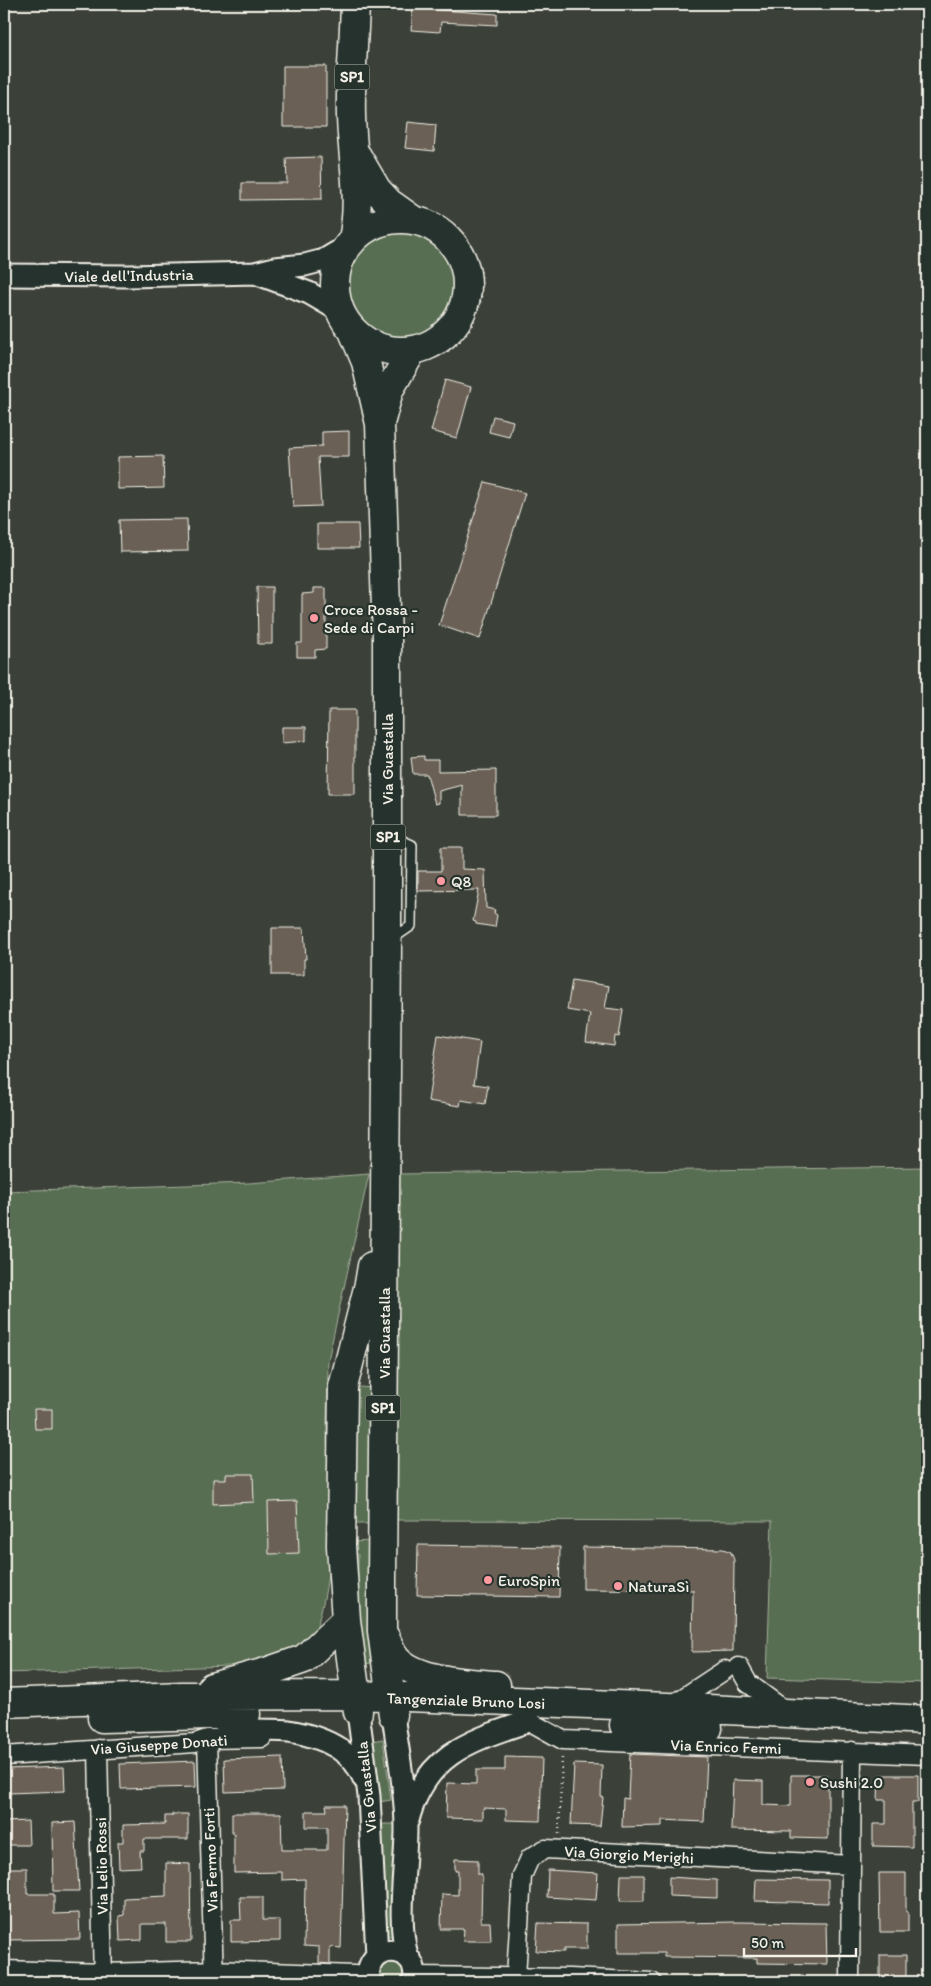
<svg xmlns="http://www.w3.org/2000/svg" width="931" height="1986" viewBox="0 0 931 1986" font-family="Itim,sans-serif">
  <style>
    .green { fill: #586e52; stroke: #a6b09d }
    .building { fill: #6b6155; stroke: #f4f1e8 }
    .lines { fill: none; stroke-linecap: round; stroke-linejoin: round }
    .service-casing { stroke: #f4f1e8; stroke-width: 12 }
    .minor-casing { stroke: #f4f1e8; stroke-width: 21 }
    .tertiary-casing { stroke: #f4f1e8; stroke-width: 25 }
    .primary-casing { stroke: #f4f1e8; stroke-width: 31 }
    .path { stroke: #f4f1e8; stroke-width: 2.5; stroke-dasharray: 1 4; stroke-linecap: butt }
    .service { stroke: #26332d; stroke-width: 9 }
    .minor { stroke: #26332d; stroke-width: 18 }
    .tertiary { stroke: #26332d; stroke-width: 21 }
    .primary { stroke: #26332d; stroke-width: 28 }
    .poi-dot { fill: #ff9aa2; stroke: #26332d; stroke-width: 2 }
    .labels { text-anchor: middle; stroke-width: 4.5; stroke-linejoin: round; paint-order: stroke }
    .shield { fill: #26332d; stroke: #b6b8b0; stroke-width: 1 }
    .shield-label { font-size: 15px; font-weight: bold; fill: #f4f1e8 }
    .street-label { font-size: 16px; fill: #f4f1e8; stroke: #26332d }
    .poi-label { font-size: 16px; fill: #f4f1e8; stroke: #26332d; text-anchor: start }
  </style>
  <rect width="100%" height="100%" fill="#3b4139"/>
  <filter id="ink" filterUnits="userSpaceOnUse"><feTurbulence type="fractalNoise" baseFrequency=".02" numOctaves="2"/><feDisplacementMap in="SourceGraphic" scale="10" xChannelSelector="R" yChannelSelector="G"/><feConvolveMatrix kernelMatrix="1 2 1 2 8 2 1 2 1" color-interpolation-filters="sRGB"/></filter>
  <g filter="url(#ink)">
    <path class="green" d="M347 285a54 54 0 1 1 108 0a54 54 0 1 1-108 0Z
      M927,1167v516l-160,-5 5,-157 -377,-1 3,-346z
      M369,1174l-41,186 -1,66 3,138 -6,35 -6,24 -6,13 -20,18 -27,11 -261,8v-482l245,-8z
      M359,1387l16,1v136h-28l6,-133z
      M373,1541l4,121 -13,2 -7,-42 1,-67 -5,-6 -1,-7z
      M383,1739l8,61 -12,2 -8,-61z
      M380,1824h15l3,112h-15z
      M395,1961l8,5 3,11 -3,5h-21l-3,-12 7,-8z"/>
    <path class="building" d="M413,8l84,6v11l-56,-3 -1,10 -29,-2z
      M283,66h43v61h-43z
      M408,122l28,3 -2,26 -29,-3z
      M321,157l1,42 -80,1v-17h45l-1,-25z
      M445,380l26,7 -14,51 -26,-7z
      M493,416l20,5 -4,16 -20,-5z
      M349,431v26h-31l3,49 -28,1 -4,-59 33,-2v-14z
      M163,456l1,32 -46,1v-32z
      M485,482l40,11 -45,146 -41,-14z
      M187,519l1,32 -68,1 -1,-32z
      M317,524h41l1,24h-42z
      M257,587h15v57h-14z
      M314,588h12v61l-11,1v7h-18v-14h5v-49l12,-1z
      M329,710h26v84h-27z
      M282,727h24v14l-24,2z
      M424,756v4h14v11l58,-1v45h-34v-30l-23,6v12l-4,1 -8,-30h-14l-2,-17z
      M441,847h21v22l23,1 1,38 9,2 -1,3 3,2 -2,12 -19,-3v-2l-3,-1 6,-31 -61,1v-20h23z
      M272,928h32l2,31h-2v16h-32z
      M572,980l37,6 -4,22 18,2 -4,27 -4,-1 -1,10 -28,-4 4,-28 -23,-4z
      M438,1035l42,7 -6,42 14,2 -3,18 -24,-4 -1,6 -32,-5z
      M34,1409h18v20h-17z
      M226,1474h27l1,28 -41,2v-25h13z
      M297,1501l2,52 -30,1 -1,-52z
      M418,1545l142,2 -1,50 -142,-2z
      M583,1547l140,2 8,3 3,8 -1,91 -41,1 1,-62 -110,-1z
      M630,1754l77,3 -3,65 -42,-2v6l-40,1 1,-29 5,1z
      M282,1757l1,33 -58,2 -1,-33z
      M505,1757l37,1 -2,63 -34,-1v-11l-23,-1v11l-37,-1 1,-35 29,1v-14h29z
      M195,1761l1,26 -75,2 -1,-25z
      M574,1764l28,1 -1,32h2l-3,29 -29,-1z
      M64,1767l1,24 -57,2 -1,-24z
      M791,1775h37v64l-37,-1v-7l-60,-1 2,-50 30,1v24l28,1z
      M879,1775h39v27h-6v45l-39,-1v-22h13v-24h-8z
      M326,1805h19l-4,143 -11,-1v17l-11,-1v-16l-15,-1 1,-67 -23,1v-8l-48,1v-39h-2v-21h49l1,37h45v-23h-21v-16h21z
      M172,1814h16v25h-44v12h-4l1,16 -22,1 -1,-26h5v-17l42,-1v-8h7z
      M28,1821l1,24h-25v-23z
      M75,1822l4,69h-26l-1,-68z
      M455,1859l23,1v14h4l-1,48h9l1,19h-28l1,-12h-23l1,-35 16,1v-24h-3z
      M166,1863l24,1 1,78h-25v-18h-24v16l-22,1 -1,-25 5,-1v-17l42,-2z
      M4,1868h23v26h27v20l25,-1 1,26 -76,1z
      M548,1870l50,3 -2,27 -49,-3z
      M879,1873h27v39h2v20h-28z
      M621,1875h23v26h-24z
      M669,1877l48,3v18l-48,-2z
      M756,1879l72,1v23l-73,-2z
      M240,1897h23v23h17v21l-49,1v-22h10z
      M736,1922l90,1 1,41 -70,-1v-5l-93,-1v-4h-46v-29z
      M538,1923l49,1v25h-23v3l-28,-1z
      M880,1955h26v27h-26z"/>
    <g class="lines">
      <defs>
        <path id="service" d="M390,835l22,10 -1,81 -19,13"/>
        <path id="minor" d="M739,1667l9,16 39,29
          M669,1707l56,-37
          M529,1721l34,19 364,15
          M207,1739l7,243
          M98,1749l5,233
          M4,1756l191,-13 12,-4 55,-1
          M4,1970l99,3 111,-3 140,5 14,2
          M415,1976l155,2 82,4
          M516,1977l6,-101 8,-18 15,-9 306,16
          M850,1982l2,-231"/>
        <path id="tertiary" d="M255,273l54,20 31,18
          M4,275l125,1 126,-3 20,-5 30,-3 19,-5 22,-13
          M358,1712l11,84 8,160
          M393,1715c5,37 13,76 13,114 0,38 -10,94 2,129
          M213,1716c9,5 19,10 29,12 15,4 31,1 47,3 30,5 63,17 75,48
          M408,1820c18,-67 62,-79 121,-99
          M370,1982c-11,-39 52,-43 44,0"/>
        <path id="primary" d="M357,156l20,34 12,13 24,17
          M335 285a66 66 0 1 1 132 0a66 66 0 1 1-132 0Z
          M353,239c9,-41 -1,-82 -2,-123 -1,-37 3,-75 4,-112
          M353,331l13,31 14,62 7,215v304l-5,638v50l11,84
          M381,420l8,-30 23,-39
          M385,1637c3,7 6,15 11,21 20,23 71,25 100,27
          M212,1687l54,-15 38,-13 42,-39
          M4,1703l178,-7 174,-1 312,12 259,13
          M358,1712l-12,-92 -5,-74 2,-159 26,-103 3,-18
          M102,1718l144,-4
          M624,1725l84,3"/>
      </defs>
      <use href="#service" class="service-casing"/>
      <use href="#minor" class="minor-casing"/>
      <use href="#tertiary" class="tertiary-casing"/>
      <use href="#primary" class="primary-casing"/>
      <path class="path" d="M430,360c8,-5 18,-8 24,-13 45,-41 34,-110 -22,-134
        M559,1834l3,-77"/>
      <use href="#service" class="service"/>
      <use href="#minor" class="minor"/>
      <use href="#tertiary" class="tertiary"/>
      <use href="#primary" class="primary"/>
    </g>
  </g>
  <g class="poi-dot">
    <circle cx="314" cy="618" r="5"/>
    <circle cx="441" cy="881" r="5"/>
    <circle cx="488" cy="1580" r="5"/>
    <circle cx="618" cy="1586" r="5"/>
    <circle cx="810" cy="1782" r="5"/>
  </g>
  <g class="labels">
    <g class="shield">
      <rect x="334.5" y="64.5" width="35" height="25" rx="4"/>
      <rect x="370.5" y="824.5" width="35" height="25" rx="4"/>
      <rect x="365.5" y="1395.5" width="35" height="25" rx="4"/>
    </g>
    <g class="shield-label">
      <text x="352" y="82">SP1</text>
      <text x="388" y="842">SP1</text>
      <text x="383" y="1413">SP1</text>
    </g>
    <g class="street-label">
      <text transform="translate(129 275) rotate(-1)" y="6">Viale dell'Industria</text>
      <text transform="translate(387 759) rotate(-90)" y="6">Via Guastalla</text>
      <text transform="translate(384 1333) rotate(-90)" y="6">Via Guastalla</text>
      <text transform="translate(466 1700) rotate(2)" y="6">Tangenziale Bruno Losi</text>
      <text transform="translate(159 1744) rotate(-4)" y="6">Via Giuseppe Donati</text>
      <text transform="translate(726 1746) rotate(2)" y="6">Via Enrico Fermi</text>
      <text transform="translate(366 1787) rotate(-96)" y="6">Via Guastalla</text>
      <text transform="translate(629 1854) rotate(3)" y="6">Via Giorgio Merighi</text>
      <text transform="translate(210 1860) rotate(-92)" y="6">Via Fermo Forti</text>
      <text transform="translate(101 1866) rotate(-91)" y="6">Via Lelio Rossi</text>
    </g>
    <g class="poi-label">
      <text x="324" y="615">Croce Rossa -<tspan x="324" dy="18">Sede di Carpi</tspan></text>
      <text x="451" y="887">Q8</text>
      <text x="498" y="1586">EuroSpin</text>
      <text x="628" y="1592">NaturaSì</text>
      <text x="820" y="1788">Sushi 2.0</text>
    </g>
  </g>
  <rect width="931" height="1986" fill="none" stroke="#26332d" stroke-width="20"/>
  <rect x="10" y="10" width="911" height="1966" fill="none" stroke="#f4f1e8" stroke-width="2" filter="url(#ink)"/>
  <path d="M744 1948v8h112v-8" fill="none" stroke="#f4f1e8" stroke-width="2.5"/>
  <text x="751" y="1948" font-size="15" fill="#f4f1e8" stroke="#26332d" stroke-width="4" paint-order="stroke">50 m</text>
</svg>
